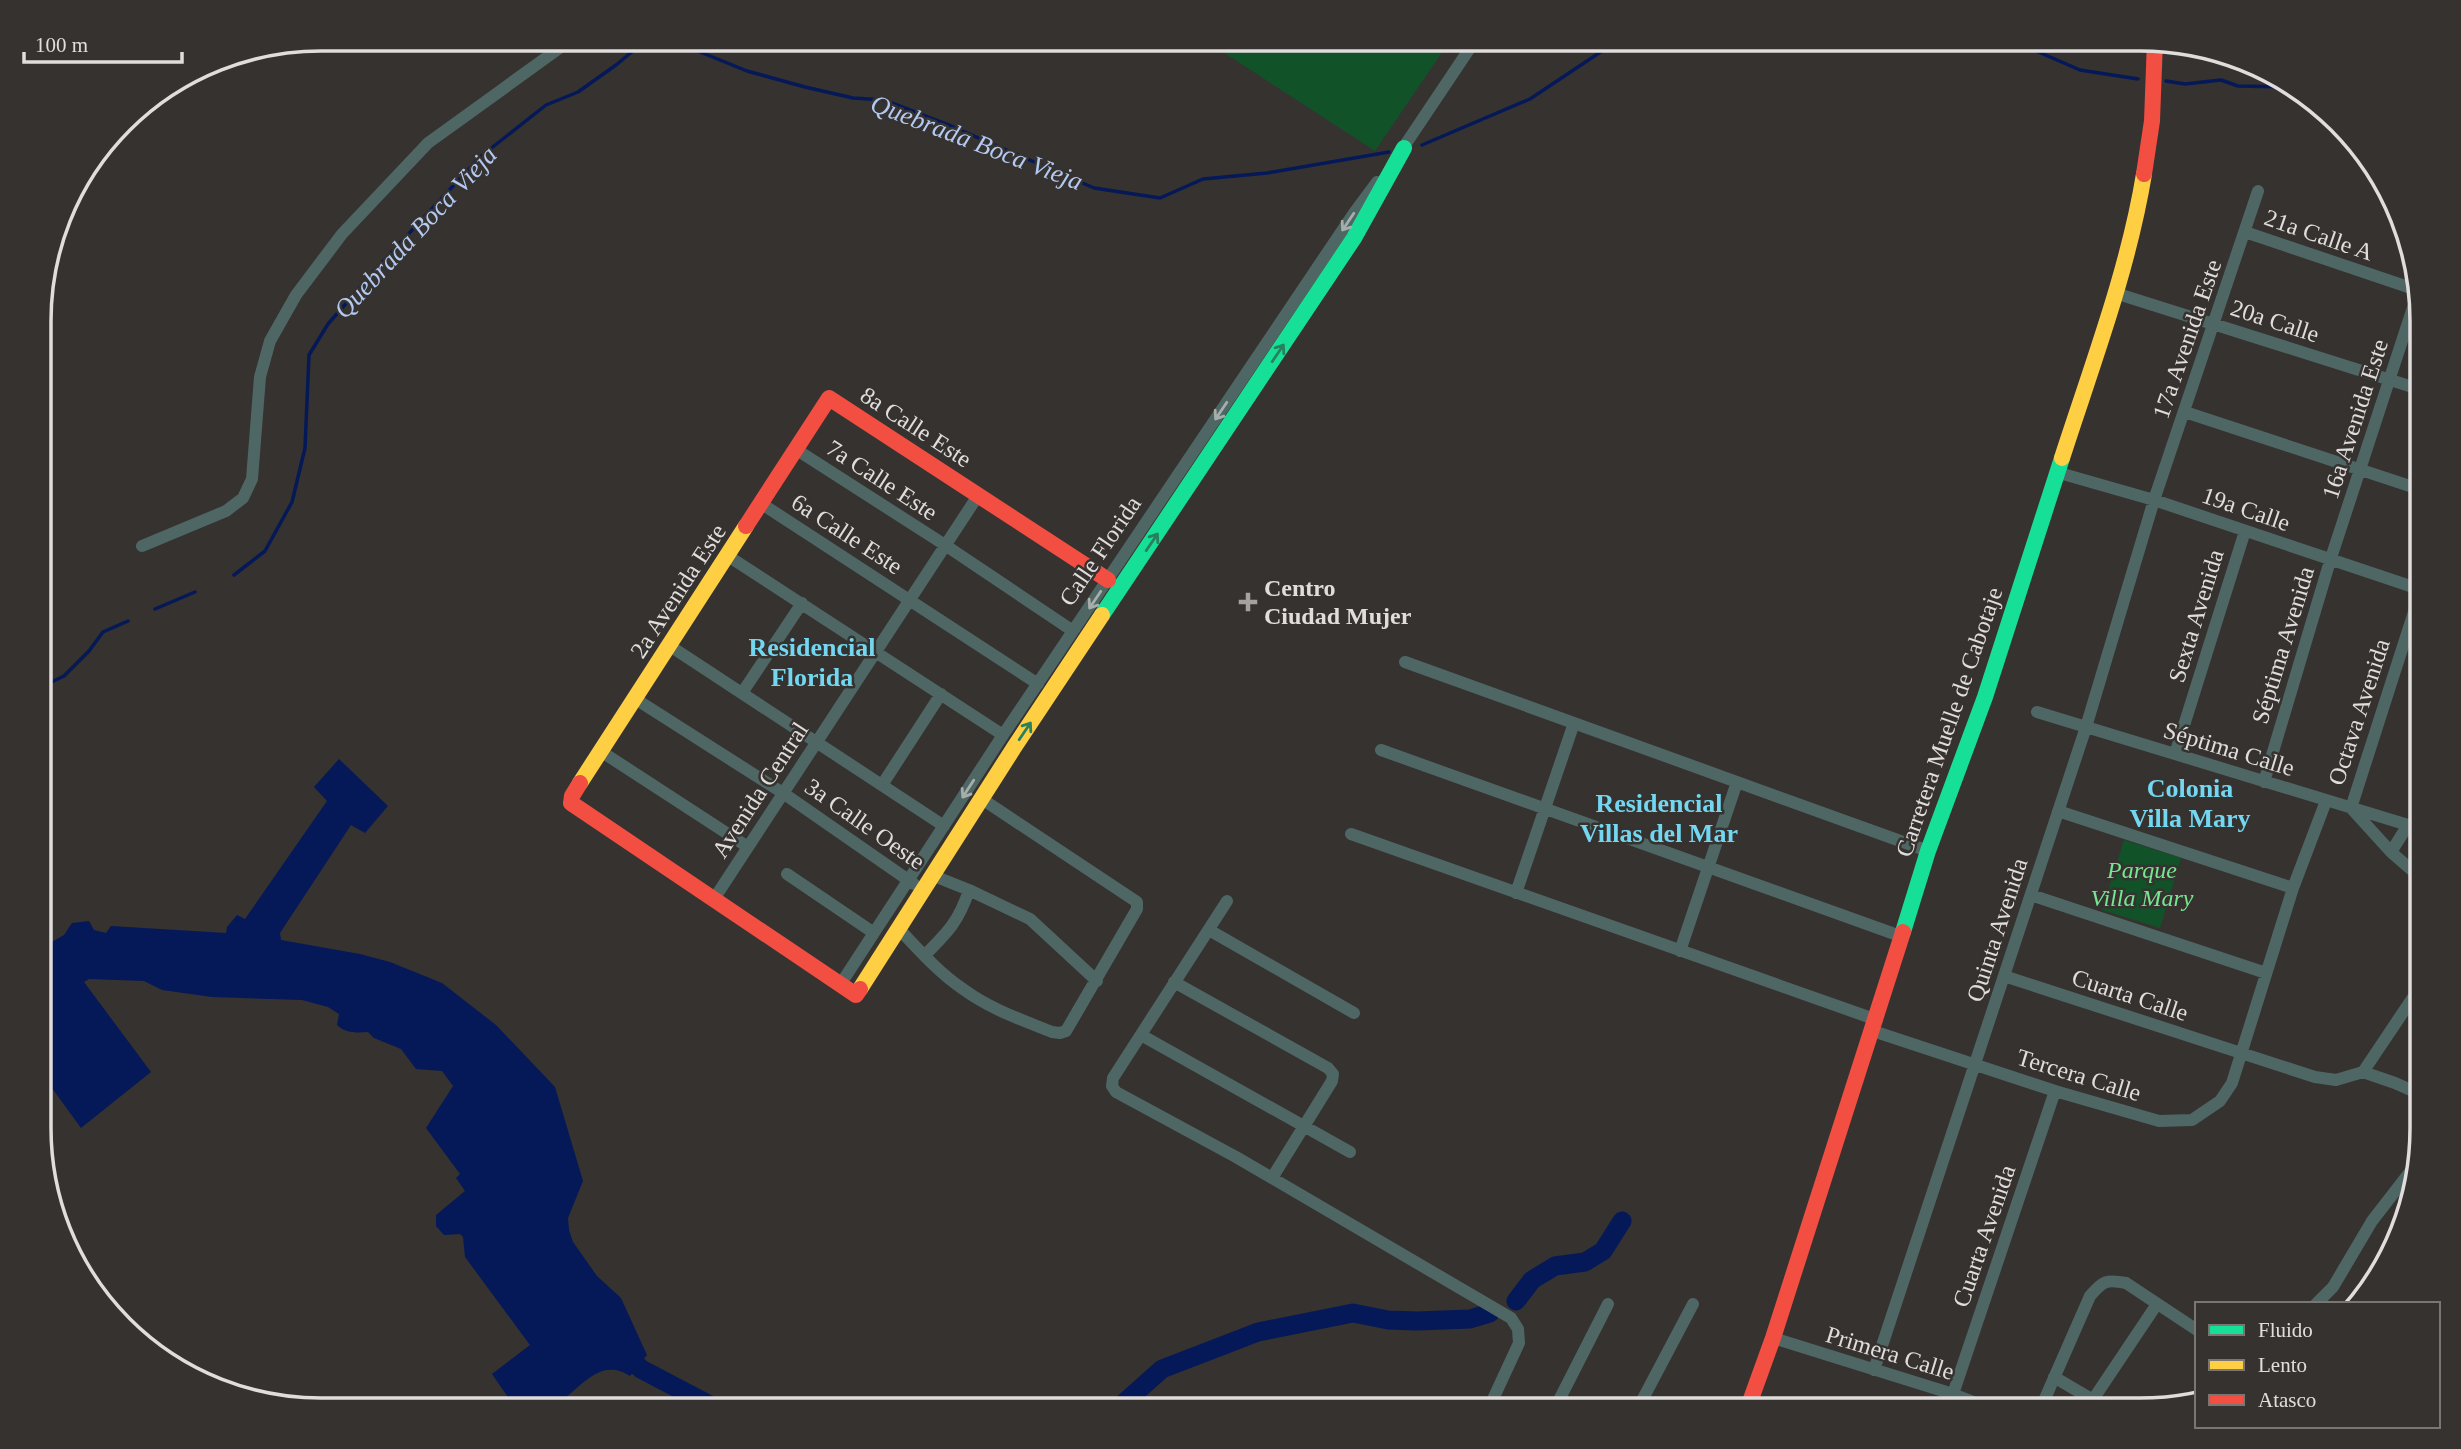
<svg xmlns="http://www.w3.org/2000/svg" width="2461" height="1449" viewBox="0 0 2461 1449" font-family="Georgia,serif">
  <style>
    .green { fill: #125229 }
    .water { fill: #051958 }
    .lines { fill: none; stroke-linecap: round; stroke-linejoin: round }
    .stream { stroke: #051958; stroke-width: 3.5 }
    .river { stroke: #051958; stroke-width: 19 }
    .street { stroke: #4e6764; stroke-width: 12 }
    .fast { stroke: #16e098; stroke-width: 16 }
    .slow { stroke: #ffcf43; stroke-width: 16 }
    .jam { stroke: #f24e42; stroke-width: 16 }
    .oneway { stroke: #a6aeac }
    .oneway2 { stroke: #28805e }
    .poi-dot { fill: #a5a1a0; stroke: #36322f; stroke-width: 2.5 }
    .labels { text-anchor: middle; stroke-width: 5; stroke-linejoin: round; paint-order: stroke }
    .street-label { font-size: 24px; fill: #e1dddc; stroke: #36322f }
    .poi-label { font-size: 24px; font-weight: bold; fill: #e1dddc; stroke: #36322f; text-anchor: start }
    .park-label { font-size: 24px; font-style: italic; fill: #76e692; stroke: #36322f }
    .water-label { font-size: 26px; font-style: italic; fill: #b2c9f2; stroke: #36322f }
    .neighbourhood-label { font-size: 26px; font-weight: bold; fill: #74d7f1; stroke: #36322f }
    .rim { fill: none; stroke: #e1dddc; stroke-width: 3.5 }
  </style>
  <rect width="100%" height="100%" fill="#353230"/>
  <path class="green" d="M1203,39h248l-76,112z
    M2124,840l57,18 -21,70 -58,-18z"/>
  <path class="water" d="M339,759l49,47 -23,27 -14,-8 -71,108 1,7 79,14 30,8 52,21 54,42 59,62 28,94 -15,37 1,12 4,12 24,34 24,22 26,57 -17,21c-35,-23 -54,23 -85,34 -8,2 -19,0 -28,0l-25,-36 38,-29 -65,-88 -2,-20 -3,-3 -16,1 -8,-9v-11l29,-24 -9,-13 4,-4 -34,-46 27,-42 -11,-15 -26,-2 -15,-20 -27,-11 -6,-6c-11,1 -23,1 -31,-7l2,-11 -11,-7 -26,-7 -90,-3 -50,-7 -18,-9 -55,-2 -5,3 67,90 -70,56 -40,-55v-125l23,-13 8,-12 17,-2 5,9 12,3 5,-7 115,7 1,-6 10,-12 8,4 82,-118 -13,-14z"/>
  <g class="lines">
    <path class="stream" d="M2009,39l71,31 58,9
      M2166,81l19,3 36,-4 17,6 54,1
      M1422,145l108,-46 90,-60
      M234,575l31,-24 27,-49 13,-54 4,-93 19,-31 48,-55 104,-112 66,-52 32,-13 38,-27 29,-24 38,4 64,26 58,16 48,11 31,2 67,26 143,62 66,10 43,-19 64,-6 122,-21
      M155,609l40,-17
      M41,687l23,-11 25,-25 14,-19 25,-11"/>
    <path class="river" d="M1516,1301l16,-21 23,-14 30,-4 18,-11 19,-30
      M620,1349l21,20 78,41
      M1116,1410l46,-41 96,-37 95,-19 35,7 29,1 53,-2 20,-6"/>
    <path class="street" d="M1399,154l77,-115
      M2245,232l175,59
      M2115,293l307,97
      M2185,412l237,78
      M797,450l148,95 128,86
      M2056,472l98,28 268,90
      M762,504l276,180
      M142,546l84,-35 17,-13 9,-19 8,-102 10,-36 26,-46 46,-61 86,-91 144,-104
      M728,556l275,179
      M2421,590l-70,218 40,44 31,27
      M670,646l274,180
      M1405,662l523,189
      M742,693l60,-90
      M634,698l149,95 131,91
      M2037,712l371,113
      M1381,750l522,187
      M602,752l146,95
      M2175,754l70,-223
      M2264,782l66,-221 89,-272
      M882,785l59,-91
      M2058,811l235,77
      M1351,834l526,186
      M2391,852l17,-27 14,-2
      M787,874l87,59
      M934,876l35,14 61,29 67,62
      M1516,893l58,-170
      M2031,895l235,78
      M714,899l265,-405
      M1227,901l-114,177 -1,8 4,6 120,65 275,161 7,11 1,14 -31,67
      M899,929c20,21 40,44 64,60 27,20 59,31 89,43l8,1 6,-2 71,-122v-7l-155,-103
      M1209,930l145,83
      M1680,951l57,-169
      M925,955c23,-23 34,-34 44,-65
      M2004,976l311,101 21,3 27,-8 32,11 27,12
      M1174,982l154,86 5,6 -1,7 -60,97
      M840,985l163,-250 351,-522 23,-31
      M1873,1031l182,60 104,30 33,-1 28,-19 12,-18 61,-195 33,-87
      M1141,1035l209,117
      M2363,1072l59,-88
      M2316,1304l17,-17 39,-66 45,-58
      M1773,1338l180,56 41,16
      M1874,1370l212,-643 68,-227 104,-309
      M2054,1377l39,23
      M1953,1394l102,-303
      M1554,1410l54,-106
      M1637,1410l56,-106
      M2040,1410l50,-114c13,-15 16,-17 36,-13l71,47
      M2086,1410l71,-106"/>
    <path class="fast" d="M1102,615l252,-377 50,-90
      M1903,932l25,-81 57,-154 77,-239"/>
    <path class="slow" d="M2062,458c30,-93 66,-187 82,-284
      M580,783l166,-257
      M860,989l155,-243 87,-131"/>
    <path class="jam" d="M2144,174l8,-53 3,-81
      M746,526l83,-128 279,182
      M580,783l-8,13 -1,7 285,192 4,-6
      M1747,1410l26,-72 130,-406"/>
  </g>
  <defs><path id="oneway-shaft" d="M-6 0H5M1.5-3L5.5 0L1.5 3" fill="none" stroke-width="1.6" stroke-linecap="round" stroke-linejoin="round" transform="scale(1.75)"/></defs>
  <g class="oneway">
    <use href="#oneway-shaft" transform="translate(1348 222) rotate(124)"/>
    <use href="#oneway-shaft" transform="translate(1221 411) rotate(124)"/>
    <use href="#oneway-shaft" transform="translate(1095 600) rotate(124)"/>
    <use href="#oneway-shaft" transform="translate(968 789) rotate(123)"/>
  </g>
  <g class="oneway2">
    <use href="#oneway-shaft" transform="translate(1278 353) rotate(-56)"/>
    <use href="#oneway-shaft" transform="translate(1152 542) rotate(-56)"/>
    <use href="#oneway-shaft" transform="translate(1025 731) rotate(-56)"/>
  </g>
  <path class="poi-dot" d="M1244.5 591.5h7v7h7v7h-7v7h-7v-7h-7v-7h7z"/>
  <g class="labels">
    <g class="street-label">
      <text transform="translate(2319 235) rotate(19)" y="8">21a Calle A</text>
      <text transform="translate(2275 321) rotate(18)" y="8">20a Calle</text>
      <text transform="translate(2187 339) rotate(-71)" y="8">17a Avenida Este</text>
      <text transform="translate(2355 419) rotate(-72)" y="8">16a Avenida Este</text>
      <text transform="translate(916 427) rotate(33)" y="8">8a Calle Este</text>
      <text transform="translate(882 480) rotate(33)" y="8">7a Calle Este</text>
      <text transform="translate(2246 509) rotate(19)" y="8">19a Calle</text>
      <text transform="translate(847 534) rotate(33)" y="8">6a Calle Este</text>
      <text transform="translate(1100 551) rotate(-56)" y="8">Calle Florida</text>
      <text transform="translate(678 591) rotate(-57)" y="8">2a Avenida Este</text>
      <text transform="translate(2196 616) rotate(-73)" y="8">Sexta Avenida</text>
      <text transform="translate(2283 645) rotate(-73)" y="8">Séptima Avenida</text>
      <text transform="translate(2359 712) rotate(-72)" y="8">Octava Avenida</text>
      <text transform="translate(1949 722) rotate(-71)" y="8">Carretera Muelle de Cabotaje</text>
      <text transform="translate(2229 749) rotate(17)" y="8">Séptima Calle</text>
      <text transform="translate(760 790) rotate(-57)" y="8">Avenida Central</text>
      <text transform="translate(865 824) rotate(35)" y="8">3a Calle Oeste</text>
      <text transform="translate(1997 930) rotate(-72)" y="8">Quinta Avenida</text>
      <text transform="translate(2130 995) rotate(18)" y="8">Cuarta Calle</text>
      <text transform="translate(2079 1075) rotate(17)" y="8">Tercera Calle</text>
      <text transform="translate(1984 1236) rotate(-71)" y="8">Cuarta Avenida</text>
      <text transform="translate(1890 1353) rotate(17)" y="8">Primera Calle</text>
    </g>
    <g class="poi-label">
      <text x="1264" y="596">Centro<tspan x="1264" dy="28">Ciudad Mujer</tspan></text>
    </g>
    <g class="park-label">
      <text x="2142" y="878">Parque<tspan x="2142" dy="28">Villa Mary</tspan></text>
    </g>
    <g class="water-label">
      <text transform="translate(977 142) rotate(21)" y="9">Quebrada Boca Vieja</text>
      <text transform="translate(415 232) rotate(-47)" y="9">Quebrada Boca Vieja</text>
    </g>
    <g class="neighbourhood-label">
      <text x="812" y="656">Residencial<tspan x="812" dy="30">Florida</tspan></text>
      <text x="2190" y="797">Colonia<tspan x="2190" dy="30">Villa Mary</tspan></text>
      <text x="1659" y="812">Residencial<tspan x="1659" dy="30">Villas del Mar</tspan></text>
    </g>
  </g>
  <path d="M0 0H2461V1449H0ZM321 51H2140A270 270 0 0 1 2410 321V1128A270 270 0 0 1 2140 1398H321A270 270 0 0 1 51 1128V321A270 270 0 0 1 321 51Z" fill="#36322f" fill-rule="evenodd"/>
  <path class="rim" d="M321 51H2140A270 270 0 0 1 2410 321V1128A270 270 0 0 1 2140 1398H321A270 270 0 0 1 51 1128V321A270 270 0 0 1 321 51Z"/>
  <rect x="2195" y="1302" width="245" height="126" fill="#36322f" stroke="#7a7674" stroke-width="2"/>
  <rect x="2209" y="1325" width="35" height="10" fill="#16e098" stroke="#7a7674" stroke-width="2"/>
  <text x="2258" y="1337" font-size="21" fill="#e1dddc">Fluido</text>
  <rect x="2209" y="1360" width="35" height="10" fill="#ffcf43" stroke="#7a7674" stroke-width="2"/>
  <text x="2258" y="1372" font-size="21" fill="#e1dddc">Lento</text>
  <rect x="2209" y="1395" width="35" height="10" fill="#f24e42" stroke="#7a7674" stroke-width="2"/>
  <text x="2258" y="1407" font-size="21" fill="#e1dddc">Atasco</text>
  <path d="M24 52v10h158v-10" fill="none" stroke="#e1dddc" stroke-width="3.5"/>
  <text x="35" y="52" font-size="21" fill="#e1dddc" stroke="#36322f" stroke-width="5" paint-order="stroke">100 m</text>
</svg>
